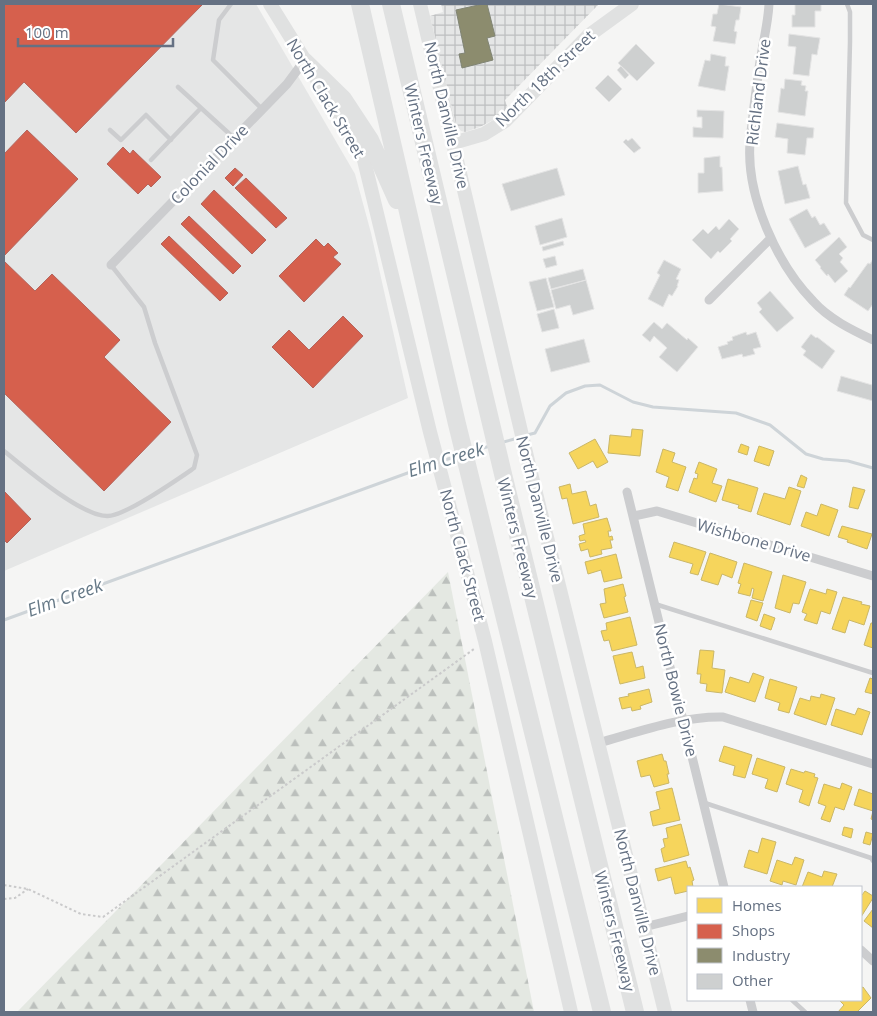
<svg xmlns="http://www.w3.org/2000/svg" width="877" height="1016" viewBox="0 0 877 1016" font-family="'Open Sans',sans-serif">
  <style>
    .built { fill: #e5e6e6 }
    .industrial { fill: url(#industrial-grid) }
    .forest { fill: url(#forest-firs) }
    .homes { fill: #f6d55c; stroke: #cab768 }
    .shops { fill: #d6604d; stroke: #b4655d }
    .industry { fill: #8c8c6e; stroke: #808474 }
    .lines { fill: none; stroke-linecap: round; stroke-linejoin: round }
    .stream { stroke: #ced4d8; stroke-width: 3 }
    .building { fill: #ced0d0; stroke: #e4e4e4 }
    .path { stroke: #cacacb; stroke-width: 2; stroke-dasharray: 2.5 2.5; stroke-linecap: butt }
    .lane { stroke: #cccdcf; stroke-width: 4.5 }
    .street { stroke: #cccdcf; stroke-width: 9 }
    .secondary { stroke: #e0e1e1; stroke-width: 14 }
    .highway { stroke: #e0e1e1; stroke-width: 18 }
    .labels { text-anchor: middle; stroke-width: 5; stroke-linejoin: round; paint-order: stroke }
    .street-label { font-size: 16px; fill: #657183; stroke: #fff }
    .water-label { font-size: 18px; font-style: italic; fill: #667987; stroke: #fff }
  </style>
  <defs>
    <pattern id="industrial-grid" width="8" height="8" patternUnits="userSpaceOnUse" patternTransform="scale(1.25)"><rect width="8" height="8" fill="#e5e6e6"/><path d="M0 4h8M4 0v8" fill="none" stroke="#bdbfc0"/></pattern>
    <pattern id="forest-firs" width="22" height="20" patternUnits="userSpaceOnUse" patternTransform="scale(1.25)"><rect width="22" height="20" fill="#e4e8e2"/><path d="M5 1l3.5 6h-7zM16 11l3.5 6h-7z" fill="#bcc0bd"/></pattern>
  </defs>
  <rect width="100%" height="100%" fill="#f5f5f4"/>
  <path class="built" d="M4,4h252l99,170 16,59 37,165 -404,173z"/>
  <path class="industrial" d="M441,4h158l-94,96 3,9 -6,6 -22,12 -15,5 -4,-1 -5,-6 -26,-109 13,-4z"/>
  <path class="forest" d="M448,572l86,440h-517z"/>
  <path class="homes" d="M632,429l11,1 -3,26 -32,-3 2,-18 21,2z
    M595,439l13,23 -11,6 -4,-7 -15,8 -9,-16z
    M741,444l8,3 -2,8 -9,-3z
    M759,446l15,5 -5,15 -15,-5z
    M663,449l12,4 -3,9 14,5 -8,24 -12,-4 3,-10 -13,-5z
    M699,462l18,7 -5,14 10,3 -6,16 -27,-10 5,-14 3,1 1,-5 -3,-1z
    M801,475l6,3 -3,10 -7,-2z
    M728,479l30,9 -7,24 -13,-4 1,-3 -17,-5z
    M570,484l2,10 14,-3 4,15 6,-2 3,13 -26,7 -6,-26 -5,1 -3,-12z
    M789,487l12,4 -11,34 -33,-11 7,-21 21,6z
    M853,487l12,3 -7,19 -9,-2z
    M821,504l17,6 -9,26 -28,-10 5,-14 11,4z
    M607,518l4,13h-3l1,6 3,-1 1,4h-3l2,8 -11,2 1,4 -12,3 -2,-8 -7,2 -2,-7 7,-2 -1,-2 -5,1 -1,-5 6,-2 -2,-10z
    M842,526l30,8 -5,15 -20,-7 1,-2 -10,-3z
    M674,542l32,10 -8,23 -8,-2 3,-9 -24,-7z
    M710,553l27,9 -5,16 -10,-4 -4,11 -17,-5z
    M616,554l6,24 -18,4 -3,-12 -13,4 -3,-12z
    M744,563l28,9 -9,29 -11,-3 2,-9 -2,-1 -2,8 -12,-3 3,-9 -3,-1z
    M783,575l23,7 -7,22 -6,-1 -3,10 -15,-5z
    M623,584l3,12 -2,1 4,15 -24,6 -4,-14 6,-1 -2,-14z
    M810,589l16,5 1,-5 10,3 -7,22 -9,-3 -4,13 -13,-4 3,-6 -5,-2z
    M843,597l19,5 -1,2 9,2 -6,19 -15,-5 -4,13 -13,-4z
    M751,600l12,3 -6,18 -11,-4z
    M764,614l11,4 -4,12 -11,-4z
    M630,617l7,28 -25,6 -3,-11 -5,1 -3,-10 6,-1 -1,-7z
    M871,623h2v25l-9,-3z
    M700,650l14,1 -2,17 13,2 -3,23 -16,-2 1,-7 -7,-1 1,-9h-4z
    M632,652l4,16 7,-2 2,12 -25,6 -7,-28z
    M753,673l11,4 -9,25 -30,-10 5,-15 19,6z
    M870,678l3,1v15l-8,-2z
    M770,679l27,8 -8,26 -11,-3 2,-7 -15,-5z
    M649,689l3,13 -12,4 1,3 -9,2 -1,-4 -9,2 -3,-11 10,-2 -1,-2z
    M821,694l14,4 -9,27 -32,-11 6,-16 10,3 1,-5 9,2z
    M858,708l12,4 -8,23 -31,-10 5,-16 19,6z
    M724,746l28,9 -7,23 -12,-3 2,-9 -16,-5z
    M662,754l2,7h2l3,13h-2l2,9 -15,4 -4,-12 -9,2 -4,-16z
    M757,758l28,9 -8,25 -12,-4 3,-9 -16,-5z
    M791,769l13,4 1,-2 10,3 -1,3 4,1 -9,28 -10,-4 4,-12 -17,-6z
    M842,783l10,4 -8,23 -9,-3 -5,15 -9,-3 5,-13 -8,-3 6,-19 16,5z
    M672,788l8,32 -27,6 -3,-14 10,-3 -4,-17z
    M859,789l14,5v26l-2,-1 2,-8 -19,-6z
    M681,824l8,31 -25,7 -3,-13 4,-2 -2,-8 5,-1 -2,-10z
    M844,827l9,2 -2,9 -9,-3z
    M866,832l7,2 -3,11 -7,-2z
    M762,838l14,4 -9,32 -23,-7 5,-17 9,3z
    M795,857l9,3 -8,25 -13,-4 -1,4 -12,-4 7,-21 15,5z
    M686,861l2,7 2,-1 4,13 -2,1 1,6h-5v4l-13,3 -4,-17 -13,4 -3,-12z
    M824,871l13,3 -5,13h-30l6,-15 14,5z
    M865,891l8,5v2l-12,19v-23l1,1z
    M873,909v19l-9,-7z
    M863,987l8,11 -14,14h-19l6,-7 -5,-5h22v-12z"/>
  <path class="shops" d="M4,4h199l-127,129 -52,-51 -20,21z
    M27,130l51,49 -74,77v-102z
    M123,147l7,7 3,-4 28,27 -10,10 -3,-3 -10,10 -31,-30z
    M235,168l8,7 -10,11 -8,-8z
    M246,178l41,40 -11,10 -41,-40z
    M214,190l52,50 -14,14 -51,-50z
    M189,216l52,50 -8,8 -52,-50z
    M169,236l59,57 -8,8 -59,-57z
    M316,239l8,8 4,-4 10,10 -5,4 8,7 -37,38 -25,-26z
    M4,261l31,30 17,-17 68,66 -16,17 67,65 -67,69 -100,-98z
    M343,316l20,20 -50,52 -41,-41 17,-17 20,20z
    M4,491l27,28 -24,24 -3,-3z"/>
  <path class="industry" d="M483,4h4l8,32 -8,2 6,22 -31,8 -3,-14 6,-1 -9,-43z"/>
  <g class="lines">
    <path class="stream" d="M527,435l8,-2 15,-27 16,-13 19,-7 15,-1 33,17 20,5 83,6 34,12 36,29 17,5 25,2 25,7
      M500,443l18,-5
      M469,452l21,-6
      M441,461l17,-5
      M4,620l431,-157"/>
  </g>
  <path class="building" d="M719,4l22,3 -2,13h-3l-2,11 3,1 -2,12 -22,-3 3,-14 -5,-1 2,-12h4z
    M795,4h26v7h-6v16h-23v-12h3z
    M789,34l31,4 -3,17 -5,-1 -3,22 -16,-2 3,-27 -8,-1z
    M636,44l19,19 -18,18 -19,-18z
    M711,54l15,3 -1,9h4l-4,25 -27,-5 7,-26 5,1z
    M621,66l8,9 -4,4 -8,-9z
    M608,75l14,14 -13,13 -14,-14z
    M785,79l17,2 -1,4 5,1 -1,5h3l-3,25 -27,-4 3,-24 3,1z
    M697,110l27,1 -1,27 -30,-1v-10l9,1v-11h-5z
    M777,123l37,5 -1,10h-6l-2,17 -18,-2 1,-14 -13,-2z
    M632,138l9,10 -7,5 -11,-11 3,-3 2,2z
    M720,156v11h2l1,24 -25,2v-20h6v-15z
    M798,166l5,19 3,-1 4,14 -25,6 -7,-33z
    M557,168l8,27 -54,16 -9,-27z
    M807,209l5,9 3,-2 5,9 4,-2 7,11 -26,14 -16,-29z
    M562,218l5,19 -27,8 -5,-19z
    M729,219l10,10 -9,10 2,2 -12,12 -2,-2 -7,8 -19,-19 11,-11 5,5 8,-8 3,4z
    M839,237l8,10 -8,7 4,4 -3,4 8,9 -13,12 -7,-9 -1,2 -7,-8 1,-1 -6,-7z
    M563,241l1,4 -21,6 -1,-4z
    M555,256l2,9 -11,3 -3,-9z
    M873,259v45l-5,7 -24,-16 5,-8 1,1 18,-25 2,1z
    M664,260l17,9 -5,10 3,1 -2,6h1l-6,10 -3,-2 -6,13 -15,-8 12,-24 -3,-2z
    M583,269l3,11 -35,9 -3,-11z
    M546,278l8,29 -17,4 -8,-29z
    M586,280l8,29 -21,6 -3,-10 -14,4 -5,-19z
    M770,291l24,27 -17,14 -18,-20 3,-3 -5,-6z
    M554,309l5,19 -17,4 -5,-18z
    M654,322l8,7 5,-6 20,17 1,-2 10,9 -21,25 -18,-15 8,-9 -13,-12 -4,6 -8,-7z
    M746,332l1,3 9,-3 5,15 -8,2 2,5 -12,3 -1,-3 -20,5 -4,-12 10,-3 -1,-2 6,-2 -1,-3z
    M811,334l5,4 1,-1 18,14 -13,18 -19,-14 3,-4 -5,-4z
    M584,339l6,23 -39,10 -6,-23z
    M841,376l31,9 1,16 -36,-10z"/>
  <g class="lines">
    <path class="path" d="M4,885l24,4 53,25 22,3 371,-268
      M4,899l11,-1 13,-9"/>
    <path class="lane" d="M231,4l-12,16 -6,40 49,49
      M847,4l3,8v30l-4,161 17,32 10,5
      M178,87l56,51
      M110,130l11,10 25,-25 25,25
      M151,160l49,-51
      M4,451c21,17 77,65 103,65 17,1 71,-37 87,-48l3,-13 -42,-112 -11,-36 -33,-42
      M655,604l218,69
      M705,803l166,55 2,3
      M792,1000l13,12"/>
    <path class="street" d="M769,4c-1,21 -7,42 -10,64 -3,24 -7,50 -9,75 -4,53 27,121 63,158 16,18 39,29 60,39
      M111,265l176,-181 17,-23
      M709,300l61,-61
      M627,492l97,395
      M634,516l23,-5 216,65
      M598,743c40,-11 83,-27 125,-26l150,47
      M644,927l44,-11
      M861,950l12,11
      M750,1000l3,12"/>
    <path class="secondary" d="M270,4l54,87 40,69 66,272 55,209 86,371
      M420,4l109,461 136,547
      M453,143l31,-9 21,-13 83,-85 44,-32"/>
    <path class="highway" d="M360,4l97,420 145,588
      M391,4l112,470 132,538
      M304,61l39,38 27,41 27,60"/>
  </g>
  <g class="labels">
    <g class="street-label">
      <text transform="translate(545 78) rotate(-44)" y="6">North 18th Street</text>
      <text transform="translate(758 92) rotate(-83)" y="6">Richland Drive</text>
      <text transform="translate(326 98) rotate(59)" y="6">North Clack Street</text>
      <text transform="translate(447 115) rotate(77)" y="6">North Danville Drive</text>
      <text transform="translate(424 144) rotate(77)" y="6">Winters Freeway</text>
      <text transform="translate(209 164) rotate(-46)" y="6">Colonial Drive</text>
      <text transform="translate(540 509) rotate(76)" y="6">North Danville Drive</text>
      <text transform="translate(518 538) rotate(76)" y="6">Winters Freeway</text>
      <text transform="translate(754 540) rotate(16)" y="6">Wishbone Drive</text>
      <text transform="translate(463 555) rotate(75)" y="6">North Clack Street</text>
      <text transform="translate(676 690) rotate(76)" y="6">North Bowie Drive</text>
      <text transform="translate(638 902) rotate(76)" y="6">North Danville Drive</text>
      <text transform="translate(615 931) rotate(76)" y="6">Winters Freeway</text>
    </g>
    <g class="water-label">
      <text transform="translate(446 460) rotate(-17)" y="6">Elm Creek</text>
      <text transform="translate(65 598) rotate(-20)" y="6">Elm Creek</text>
    </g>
  </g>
  <rect width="877" height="1016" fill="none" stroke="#657183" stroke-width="10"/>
  <rect x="687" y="886" width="175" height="115" fill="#ffffff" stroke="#c1c6cd"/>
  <rect x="697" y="898" width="25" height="15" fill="#f6d55c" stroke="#c1c6cd"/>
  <text x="732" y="911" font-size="15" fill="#657183">Homes</text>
  <rect x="697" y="924" width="25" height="15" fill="#d6604d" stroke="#c1c6cd"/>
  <text x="732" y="936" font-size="15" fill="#657183">Shops</text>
  <rect x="697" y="948" width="25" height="15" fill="#8c8c6e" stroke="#c1c6cd"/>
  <text x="732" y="961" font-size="15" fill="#657183">Industry</text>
  <rect x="697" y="974" width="25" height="15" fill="#ced0d0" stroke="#c1c6cd"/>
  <text x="732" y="986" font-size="15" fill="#657183">Other</text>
  <path d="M18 38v8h155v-8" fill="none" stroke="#657183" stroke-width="2.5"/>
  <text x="25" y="38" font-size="15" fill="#657183" stroke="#ffffff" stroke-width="4" paint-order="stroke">100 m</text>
</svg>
